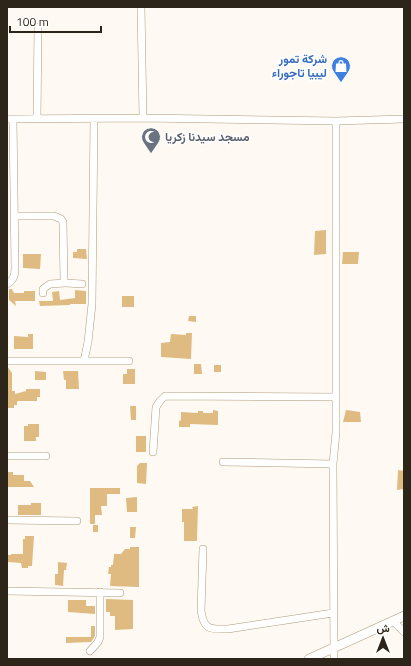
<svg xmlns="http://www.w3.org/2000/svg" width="411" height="666" viewBox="0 0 411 666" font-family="'Titillium Web',Vazirmatn,sans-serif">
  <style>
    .building { fill: #dfbb81 }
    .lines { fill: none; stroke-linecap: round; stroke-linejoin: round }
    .minor-casing { stroke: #af9a7b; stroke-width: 8 }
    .tertiary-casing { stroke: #af9a7b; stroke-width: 10 }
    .minor { stroke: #fff; stroke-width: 7 }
    .tertiary { stroke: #fff; stroke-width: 9 }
    .labels { text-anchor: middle; stroke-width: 3; stroke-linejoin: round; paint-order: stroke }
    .shop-label { font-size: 12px; font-weight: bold; fill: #366cbe; stroke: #fff; text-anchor: end }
    .worship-label { font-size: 12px; font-weight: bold; fill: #5b616d; stroke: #fff; text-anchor: start }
  </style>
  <rect width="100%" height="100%" fill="#fef9f3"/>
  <path class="building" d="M326,230v24l-12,1 1,-24z
    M77,249h9l1,10 -14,-1v-6h4z
    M343,252h16l-1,12h-16z
    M23,254h18l-1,15 -17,-1z
    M9,289h3l2,4h10v-2h11v10h-20l1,5 -7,-6z
    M75,290l11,1v13h-16v1l-30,1 -1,-5h14l-1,-9 7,-1 1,9 15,-2z
    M122,296h12v11h-12z
    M189,316h7v6l-8,-1z
    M186,333h6l-1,26 -30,-2v-14l9,-1 1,-8 15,1z
    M28,334h5v15h-19v-13l14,1z
    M194,364h7l1,10h-8z
    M214,365h7v7h-7z
    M7,366l5,7v18h3v3l11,-3v-2h14v8h-3v4h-19l-1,1v3h-3v3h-6z
    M127,369h8v15h-12v-10h4z
    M35,371l11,1v8h-11z
    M63,371h15l1,18h-13v-9h-2z
    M130,406h6v14h-5z
    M213,410l5,1v14l-28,-1v3h-11v-6l2,-1v-8l17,1v-2h5v2h10z
    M346,410l14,2 1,10h-18z
    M28,424h11v13h-3v4h-12v-15h4z
    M136,436h10v16h-10z
    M140,463h7l-1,21 -9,-1v-17z
    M398,470l6,1v18l-7,1z
    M7,472h6v3h11v6h6l4,6h-27z
    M90,488h30v6h-13v12h-6l1,9h-7v9h-5z
    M137,497v15h-10l-1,-14z
    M31,503h10v12h-23v-10h13z
    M198,506l-1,35h-13v-19h-2v-13h11l-1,-2z
    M93,525h5v7h-5z
    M130,527h6l-1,11h-5z
    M25,536h9l-2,30h-4v2h-6l-1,-5 -13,-1v-7h3v-1h12v-15h2z
    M130,547h9v40l-29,-1 1,-12h-3l1,-7h2v-2h2l1,-11h7l4,-5h5z
    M58,562l9,1 -1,7h-2l-1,16 -8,-1v-11h3z
    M106,599l27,1v29l-18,1v-14h-5v-4h-4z
    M68,600h18v6h9v8l-27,-2z
    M91,626h4v10l-4,6 -25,1v-6h25z"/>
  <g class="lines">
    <defs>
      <path id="minor" d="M141,7l2,111
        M7,119l136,-1 193,3 68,-2
        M37,119l1,-92
        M15,216h39l7,3 2,3 1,59 2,2 16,1
        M7,284c8,-4 8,-11 8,-18l-2,-146
        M43,293v-4l7,-5 15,-1
        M7,361h122
        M84,361l4,-19 4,-38 2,-185
        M153,452l3,-45 4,-6 5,-5 171,1
        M7,456h39
        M223,462l110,2
        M7,520l70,1
        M203,549l-2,62c3,20 10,18 27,18l105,-16
        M7,591l113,2
        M393,621l11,11
        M90,651l8,-9 2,-5v-45
        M334,659l-1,-195 3,-32v-311"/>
      <path id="tertiary" d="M309,659l95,-43"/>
    </defs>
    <use href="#minor" class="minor-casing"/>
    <use href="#tertiary" class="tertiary-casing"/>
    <use href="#minor" class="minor"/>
    <use href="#tertiary" class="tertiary"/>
  </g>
  <defs>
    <symbol id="shop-pin" viewBox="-11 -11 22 30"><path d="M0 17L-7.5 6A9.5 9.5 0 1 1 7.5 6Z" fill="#3f7fe0" stroke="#fff"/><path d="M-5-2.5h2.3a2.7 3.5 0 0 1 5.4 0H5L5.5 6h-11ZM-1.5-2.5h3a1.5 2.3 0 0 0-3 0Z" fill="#fff"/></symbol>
    <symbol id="mosque-pin" viewBox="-11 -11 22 30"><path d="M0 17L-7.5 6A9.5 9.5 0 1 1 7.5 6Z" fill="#6b7280" stroke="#fff"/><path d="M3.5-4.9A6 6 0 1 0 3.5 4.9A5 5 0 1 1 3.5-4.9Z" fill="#fff"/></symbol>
  </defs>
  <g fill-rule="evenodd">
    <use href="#shop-pin" x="330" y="55" width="22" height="30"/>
    <use href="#mosque-pin" x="140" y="126" width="22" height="30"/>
  </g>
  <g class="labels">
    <g class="shop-label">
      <text x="327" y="63">شركة تمور<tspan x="327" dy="14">ليبيا تاجوراء</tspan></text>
    </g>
    <g class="worship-label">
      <text x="165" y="141">مسجد سيدنا زكريا</text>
    </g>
  </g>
  <rect width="411" height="666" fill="none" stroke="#2d2519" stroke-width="16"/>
  <g transform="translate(383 638)" stroke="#ffffff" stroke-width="3" paint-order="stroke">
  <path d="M0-3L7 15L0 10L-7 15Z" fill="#2d2519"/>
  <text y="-6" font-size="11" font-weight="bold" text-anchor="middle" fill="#2d2519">ش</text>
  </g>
  <path d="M10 26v6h91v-6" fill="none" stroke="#2d2519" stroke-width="2"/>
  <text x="16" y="26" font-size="12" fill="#2d2519" stroke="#ffffff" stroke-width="3" paint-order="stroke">100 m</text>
</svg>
